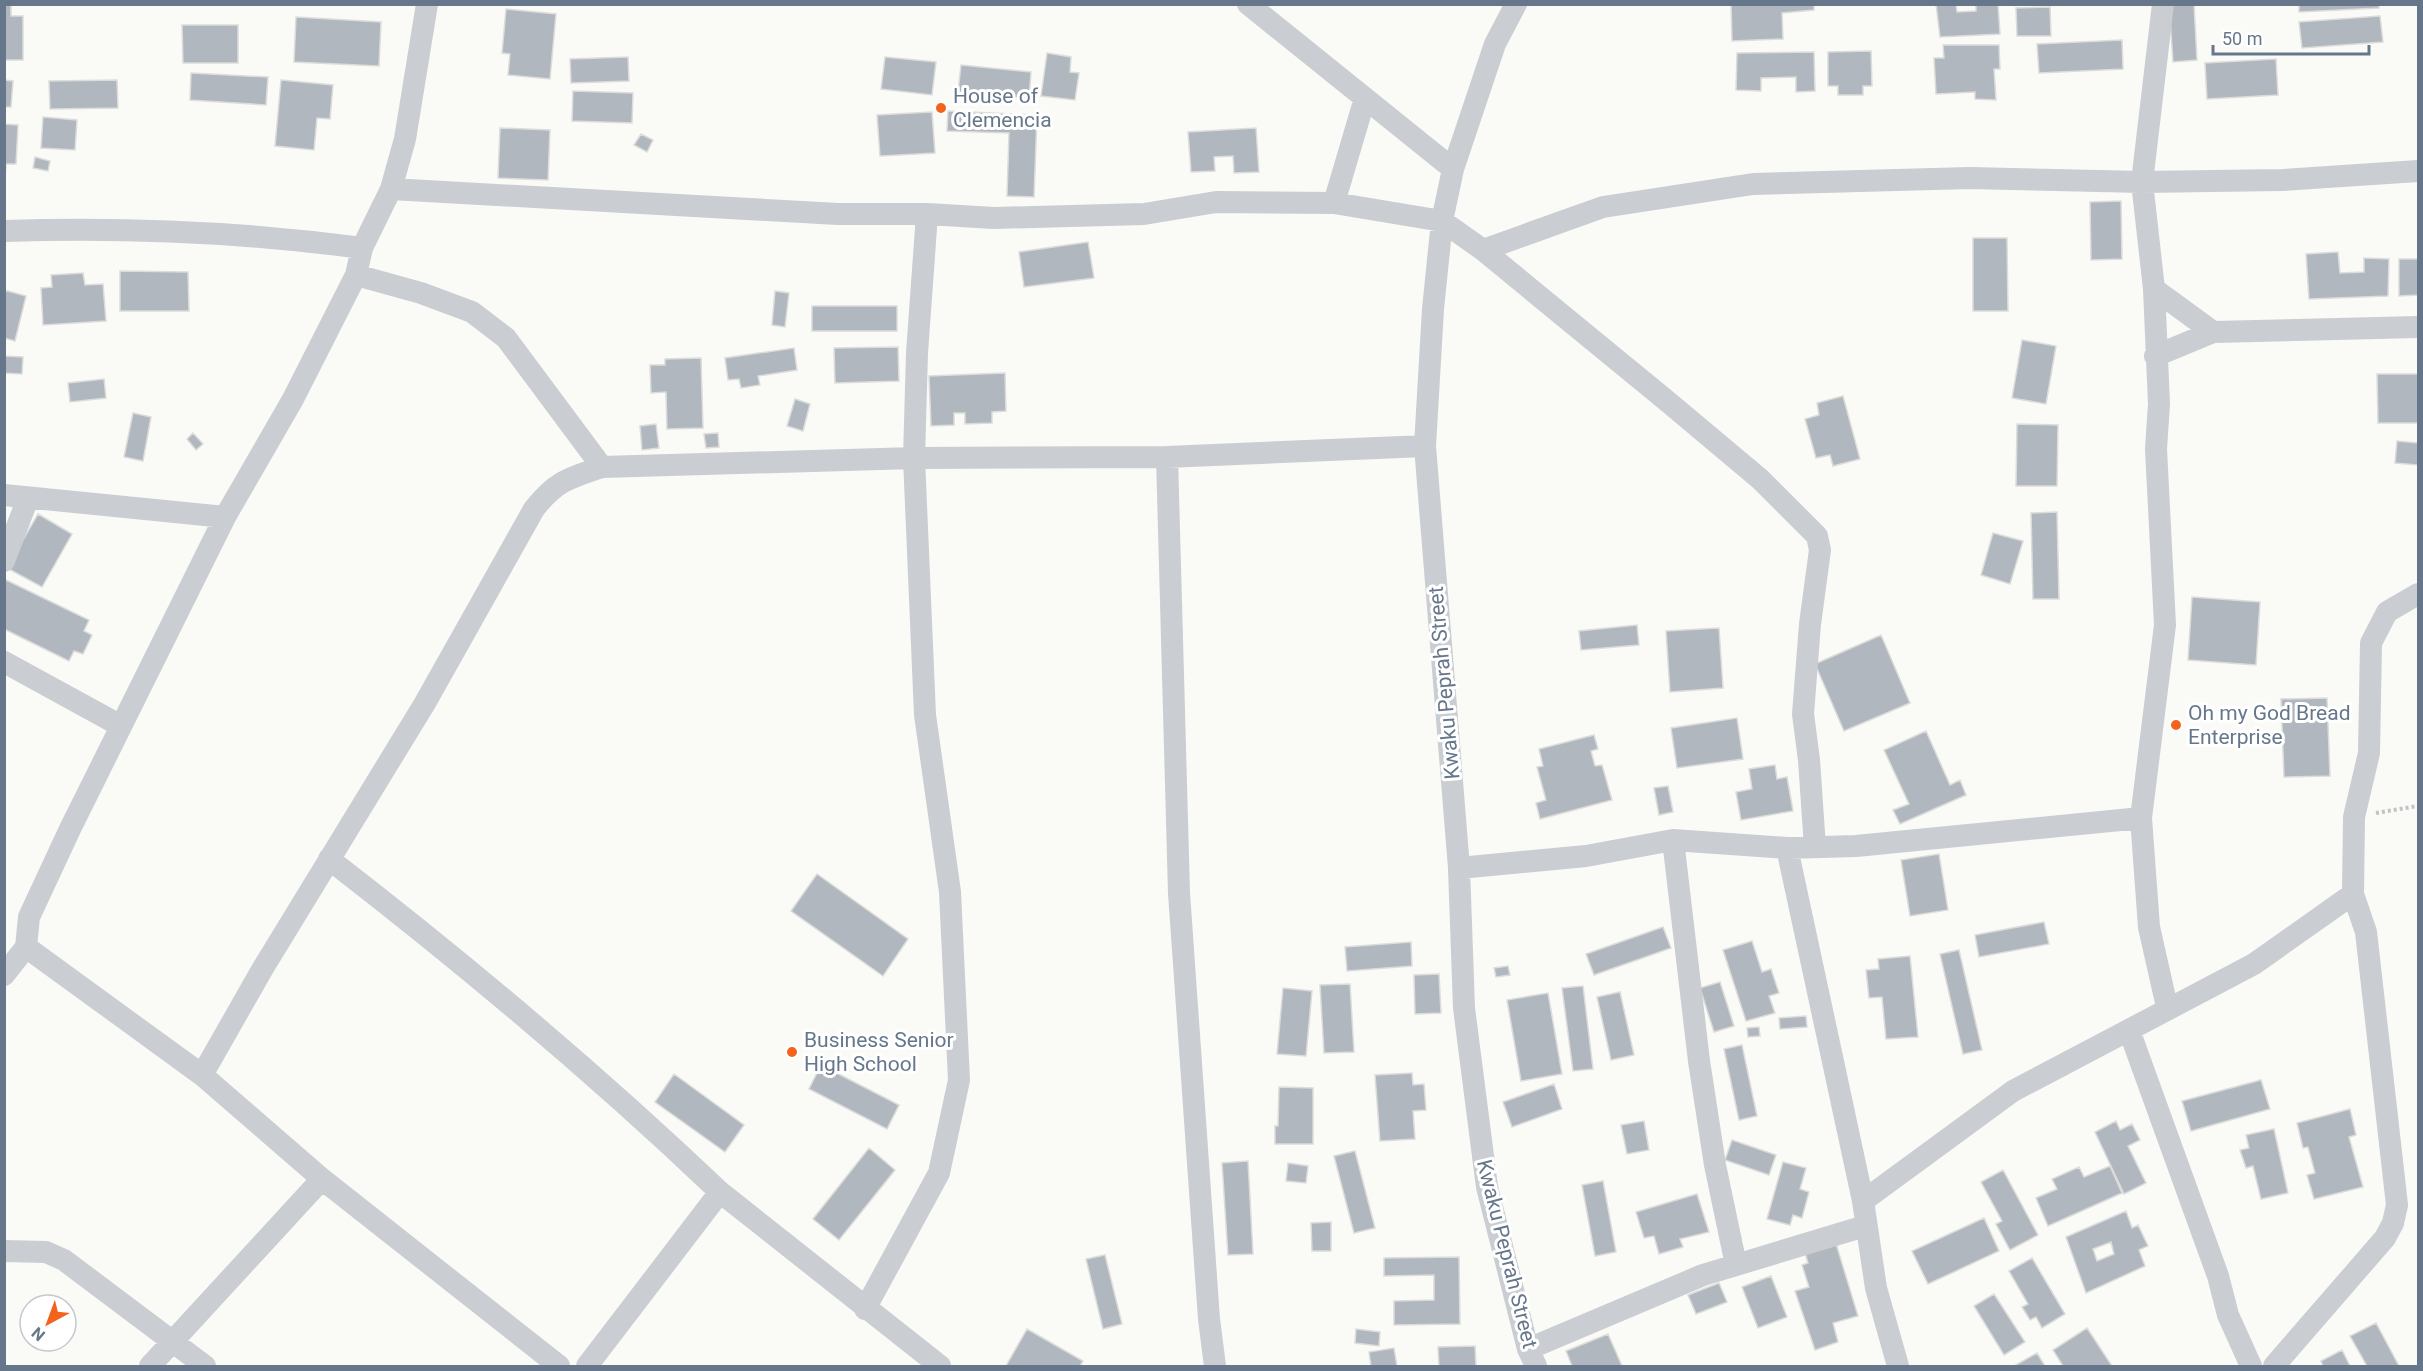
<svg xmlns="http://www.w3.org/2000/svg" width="2423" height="1371" viewBox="0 0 2423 1371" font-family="Roboto,sans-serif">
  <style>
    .building { fill: #b0b7bf; stroke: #dcdcda; stroke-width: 1.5; fill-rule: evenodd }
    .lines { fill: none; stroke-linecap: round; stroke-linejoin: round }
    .path { stroke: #c1c4c6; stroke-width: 4; stroke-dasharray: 3 3; stroke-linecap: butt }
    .minor { stroke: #cacdd1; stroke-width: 22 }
    .poi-dot { fill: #f3631e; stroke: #fff; stroke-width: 2 }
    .labels { text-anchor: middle; stroke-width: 6; stroke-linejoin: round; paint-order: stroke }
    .poi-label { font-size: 21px; fill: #66778b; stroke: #fff; text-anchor: start }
    .street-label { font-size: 21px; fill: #66778b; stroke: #fff }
  </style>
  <rect width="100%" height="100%" fill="#fafaf7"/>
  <path class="building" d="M4,4h7v12h12v44h-19z
    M1731,4h83v6l-32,3 1,26 -51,2z
    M1936,4h20l1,8 19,-1v-7h22l2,30 -60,3z
    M2169,4h25l3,56 -24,2z
    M2299,4h80v4l-80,4z
    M2050,7l1,29h-34l-1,-28z
    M506,9l50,5 -6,65 -42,-4 2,-21 -8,-1z
    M2380,16l3,26 -81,6 -3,-26z
    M296,17l85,5 -2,44 -85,-4z
    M182,25h56v38h-55z
    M2122,40l1,29 -84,4 -2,-29z
    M1943,45h56l1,24h-6l2,31 -21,-1v-7l-39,2 -2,-36h10z
    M1871,51l1,35h-9v9h-25v-9h-10v-34z
    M1814,52l1,39 -19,1v-15l-35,1v13l-25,-1 1,-37z
    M1047,53l24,4 -1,15 9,1 -4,27 -34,-4z
    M628,57l1,24 -58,2 -1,-24z
    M885,57l51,5 -4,33 -51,-6z
    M2276,59l2,36 -71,4 -2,-36z
    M961,65l70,7 -2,27 -71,-7z
    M191,73l77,4 -2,28 -76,-5z
    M4,80l9,1 -2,26h-7z
    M117,80l1,28 -68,1 -1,-28z
    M281,80l52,5 -3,34 -13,-1 -3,32 -39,-4z
    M573,91l60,2 -1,30 -60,-2z
    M948,111l89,4 -3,82 -27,-1 2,-63 -62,-2z
    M932,112l3,41 -55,3 -3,-41z
    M43,117l34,3 -2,30 -34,-2z
    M4,124l14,1 -2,39h-10l-1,14z
    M500,128l50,2 -2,50 -50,-2z
    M1256,128l3,44 -25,1 -1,-17 -19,1 1,14 -24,1 -3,-40z
    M641,134l12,6 -6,12 -13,-7z
    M35,157l15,4 -2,10 -15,-3z
    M2121,201l1,58 -31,1 -1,-58z
    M1973,238h34l1,73h-35z
    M1088,242l6,36 -70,9 -5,-35z
    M2338,252l2,21 24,-1v-14l25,1 -1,37 -79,3 -3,-45z
    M2399,259h19v36l-19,1z
    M120,271l68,1 1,39h-69z
    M83,273l2,12 18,-1 3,37 -63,4 -2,-37 11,-1 -1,-12z
    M4,290l22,6 -11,45 -11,-3z
    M775,291l14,2 -4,34 -13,-2z
    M812,306h85v25h-85z
    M2022,340l34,6 -10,58 -34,-6z
    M898,347l1,34 -64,2 -1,-35z
    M794,348l3,22 -39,6 2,9 -19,3 -2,-9 -11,1 -3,-22z
    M4,356l19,1 -1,17 -18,-1z
    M701,358l2,70 -36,1 -1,-37 -15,1 -1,-28h15v-6z
    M1005,373l1,38 -14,1v11l-27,1v-11h-11v12l-23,1 -2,-50z
    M2377,374h41v49h-40z
    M104,379l2,19 -36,4 -2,-19z
    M1843,396l17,63 -27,7 -3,-11 -14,3 -11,-39 14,-4 -2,-12z
    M795,399l15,5 -7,27 -16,-5z
    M133,413l18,4 -8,44 -19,-4z
    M656,424l3,24 -17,2 -2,-24z
    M2017,424l41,1 -1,61h-41z
    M193,433l10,11 -7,6 -9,-11z
    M718,433l1,14 -13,1 -2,-14z
    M2397,441l21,2v22l-23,-2z
    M2057,512l2,87h-26l-2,-86z
    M38,514l34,20 -30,53 -35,-19z
    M1993,533l30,8 -13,43 -29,-9z
    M4,579l85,41 -5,11 8,4 -9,19 -9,-3 -5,10 -65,-32z
    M2192,597l68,5 -4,63 -68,-5z
    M1637,625l2,20 -58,5 -2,-19z
    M1719,628l4,60 -53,4 -4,-61z
    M1881,635l29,68 -66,28 -29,-67z
    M2327,698l3,78 -46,1 -3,-78z
    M1737,718l6,41 -66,9 -6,-40z
    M1926,731l24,54 10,-5 6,15 -66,29 -7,-14 16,-6 -25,-54z
    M1594,735l4,14 -7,2 4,15 7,-1 10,35 -72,19 -4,-16 10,-3 -9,-33 6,-1 -4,-17z
    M1775,765l2,14 10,-2 6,34 -52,9 -5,-28 16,-3 -3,-20z
    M1668,786l5,26 -14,3 -5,-27z
    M1939,854l9,56 -38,6 -9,-56z
    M817,874l91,65 -25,37 -92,-65z
    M2044,922l5,22 -70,13 -4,-22z
    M1663,927l8,21 -77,27 -8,-21z
    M1752,941l10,31 9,-3 8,24 -10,3 6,17 -29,8 -23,-71z
    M1411,942l1,24 -65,5 -2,-24z
    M1959,950l23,100 -19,4 -23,-100z
    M1910,956l8,81 -32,2 -4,-42 -13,1 -3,-28 13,-1 -1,-10z
    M1508,966l2,9 -14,2 -2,-9z
    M1439,974l2,39 -26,1 -1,-39z
    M1720,982l14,44 -20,6 -14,-44z
    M1350,984l4,68 -30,1 -4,-68z
    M1583,986l10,83 -20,2 -11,-83z
    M1283,988l29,3 -6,65 -29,-2z
    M1620,992l14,63 -23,5 -14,-63z
    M1548,993l14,81 -41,7 -14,-81z
    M1806,1016l1,11 -27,2 -1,-11z
    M1759,1027l1,9 -12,1 -1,-9z
    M1742,1045l15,71 -18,4 -15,-71z
    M821,1065l78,40 -12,24 -78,-40z
    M1412,1073l1,12 11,-1 2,26 -13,1 2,28 -35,2 -5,-66z
    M674,1074l70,51 -19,27 -70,-50z
    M2261,1080l9,29 -79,22 -9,-30z
    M1554,1084l8,25 -50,18 -9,-25z
    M1279,1087l34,1v56h-38v-18h3z
    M2350,1109l6,26 -7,2 14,50 -49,12 -7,-24 8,-2 -7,-26 -5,1 -6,-25z
    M1644,1121l5,29 -22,4 -6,-29z
    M2116,1121l4,9 12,-6 8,16 -12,6 18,37 -22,11 -29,-62z
    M2274,1129l14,64 -27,6 -8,-33 -7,2 -6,-18 9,-2 -3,-13z
    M1732,1140l44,15 -7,20 -44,-15z
    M869,1148l26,22 -56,70 -26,-21z
    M1355,1151l20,77 -21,5 -20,-77z
    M1248,1161l5,93 -25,1 -6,-92z
    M1783,1162l23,6 -6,21 9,3 -7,26 -9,-3 -3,10 -23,-6z
    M1288,1163l20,3 -2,17 -20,-2z
    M2110,1166l12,27 -74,33 -12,-28 21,-9 -5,-10 27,-12 5,10z
    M2003,1170l35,65 -28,15 -14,-26 6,-3 -21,-39z
    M1603,1181l13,71 -21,4 -13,-71z
    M1697,1194l12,38 -29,7 3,8 -24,7 -5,-18 -10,2 -8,-26z
    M2126,1211l6,17 6,-3 10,21 -9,4 6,16 -59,27 -20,-56zM2111,1242l3,12 -17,7 -4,-12z
    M1984,1218l15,33 -71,33 -16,-33z
    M1331,1222v29h-19l-1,-28z
    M1834,1237l24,79 -25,7 5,19 -23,8 -20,-59 14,-4 -7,-22 6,-2 -5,-17z
    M1105,1255l17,69 -19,5 -17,-70z
    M1459,1257l1,67 -66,1v-24l40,-1v-25l-50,1v-18z
    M2032,1258l33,56 -23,14 -6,-11 -6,3 -8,-13 6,-3 -19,-33z
    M1771,1276l16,41 -29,11 -16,-41z
    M1719,1283l8,19 -31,12 -8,-19z
    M1994,1294l31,48 -21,13 -30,-49z
    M2376,1323l23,43h-32l-17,-30z
    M2087,1328l25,38h-49l-10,-16z
    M1027,1329l56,32 -3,5h-74z
    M1356,1329l24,3 -1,14 -24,-3z
    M1608,1334l14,32h-50l-6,-15z
    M1475,1346l1,20h-37l-1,-19z
    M1394,1348l3,18h-26l-2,-14z
    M2342,1350l8,16h-27l-2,-5z
    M2037,1353l8,13h-31z"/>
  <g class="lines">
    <path class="path" d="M2376,813l42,-7"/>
    <path class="minor" d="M1248,4l205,165
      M1516,4l-21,40 -42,125 -11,52 -9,88 -8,137 34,422 5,140 23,179 41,162 8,17
      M2163,4l-21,178 12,107 5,115 -3,45 9,176 -24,193 8,109 18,80
      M391,189l447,25h89l67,4 150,-4 72,-12 118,1 108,18 41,29 184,151 93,78 57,57 3,14 -10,74 -7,90 6,46 6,87
      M1334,203l31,-105
      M4,231c120,-4 239,1 358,17
      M1483,250l120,-43 150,-23 217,-6 172,4 141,-2 135,-9
      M356,275l65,18 51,19 34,26 96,129
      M2154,289l59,43
      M2155,356l58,-24 205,-5
      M1167,457l12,436 30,426 6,47
      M4,495l221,22
      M4,561l24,-63
      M4,662l117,64
      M1673,840l114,8 69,-2 285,-28
      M1787,848l76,353 13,87 22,78
      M329,859c136,105 267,215 391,333
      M1459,868l127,-12 87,-16 26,221 16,104 21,100
      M26,947l3,-30 41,-88 155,-312 68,-118 63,-124 6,-27 29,-59 14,-50 22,-135
      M4,975l22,-28 176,128 120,104
      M2129,1030l89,246 10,39 23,51
      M202,1075l61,-107 162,-265 109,-194c22,-28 35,-31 68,-42l312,-9 253,-1 258,-11
      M1863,1201l150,-110 241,-127 99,-70
      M4,1251l42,1 18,8 141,106
      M865,1309l74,-136 20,-93 -9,-188 -25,-177 -11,-257 3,-105 10,-139
      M1528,1349l175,-74 162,-49
      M150,1366l172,-187 237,187
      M587,1366l133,-174 220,174
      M2274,1366l111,-128 8,-15 4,-18 -31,-273 -13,-38 1,-77 15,-64 2,-110 16,-31 31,-18"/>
  </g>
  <g class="poi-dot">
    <circle cx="941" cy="108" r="6"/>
    <circle cx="2176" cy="725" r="6"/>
    <circle cx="792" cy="1052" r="6"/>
  </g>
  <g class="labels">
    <g class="poi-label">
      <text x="953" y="103">House of<tspan x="953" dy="24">Clemencia</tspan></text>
      <text x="2188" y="720">Oh my God Bread<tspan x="2188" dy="24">Enterprise</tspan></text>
      <text x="804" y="1047">Business Senior<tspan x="804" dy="24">High School</tspan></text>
    </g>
    <g class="street-label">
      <text transform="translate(1444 683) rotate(-95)" y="7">Kwaku Peprah Street</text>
      <text transform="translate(1507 1254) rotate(76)" y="7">Kwaku Peprah Street</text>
    </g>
  </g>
  <rect width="2423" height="1371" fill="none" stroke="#66778b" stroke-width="12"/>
  <g transform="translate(48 1323) rotate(221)"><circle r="28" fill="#ffffff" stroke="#c2c9d1" stroke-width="1.5"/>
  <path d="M0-4.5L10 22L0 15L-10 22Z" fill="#f3631e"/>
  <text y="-9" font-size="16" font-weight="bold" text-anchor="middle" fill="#66778b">N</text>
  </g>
  <path d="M2213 45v9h156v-9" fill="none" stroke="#66778b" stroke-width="3"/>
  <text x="2222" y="45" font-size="18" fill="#66778b" stroke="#ffffff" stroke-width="4.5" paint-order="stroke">50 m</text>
</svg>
